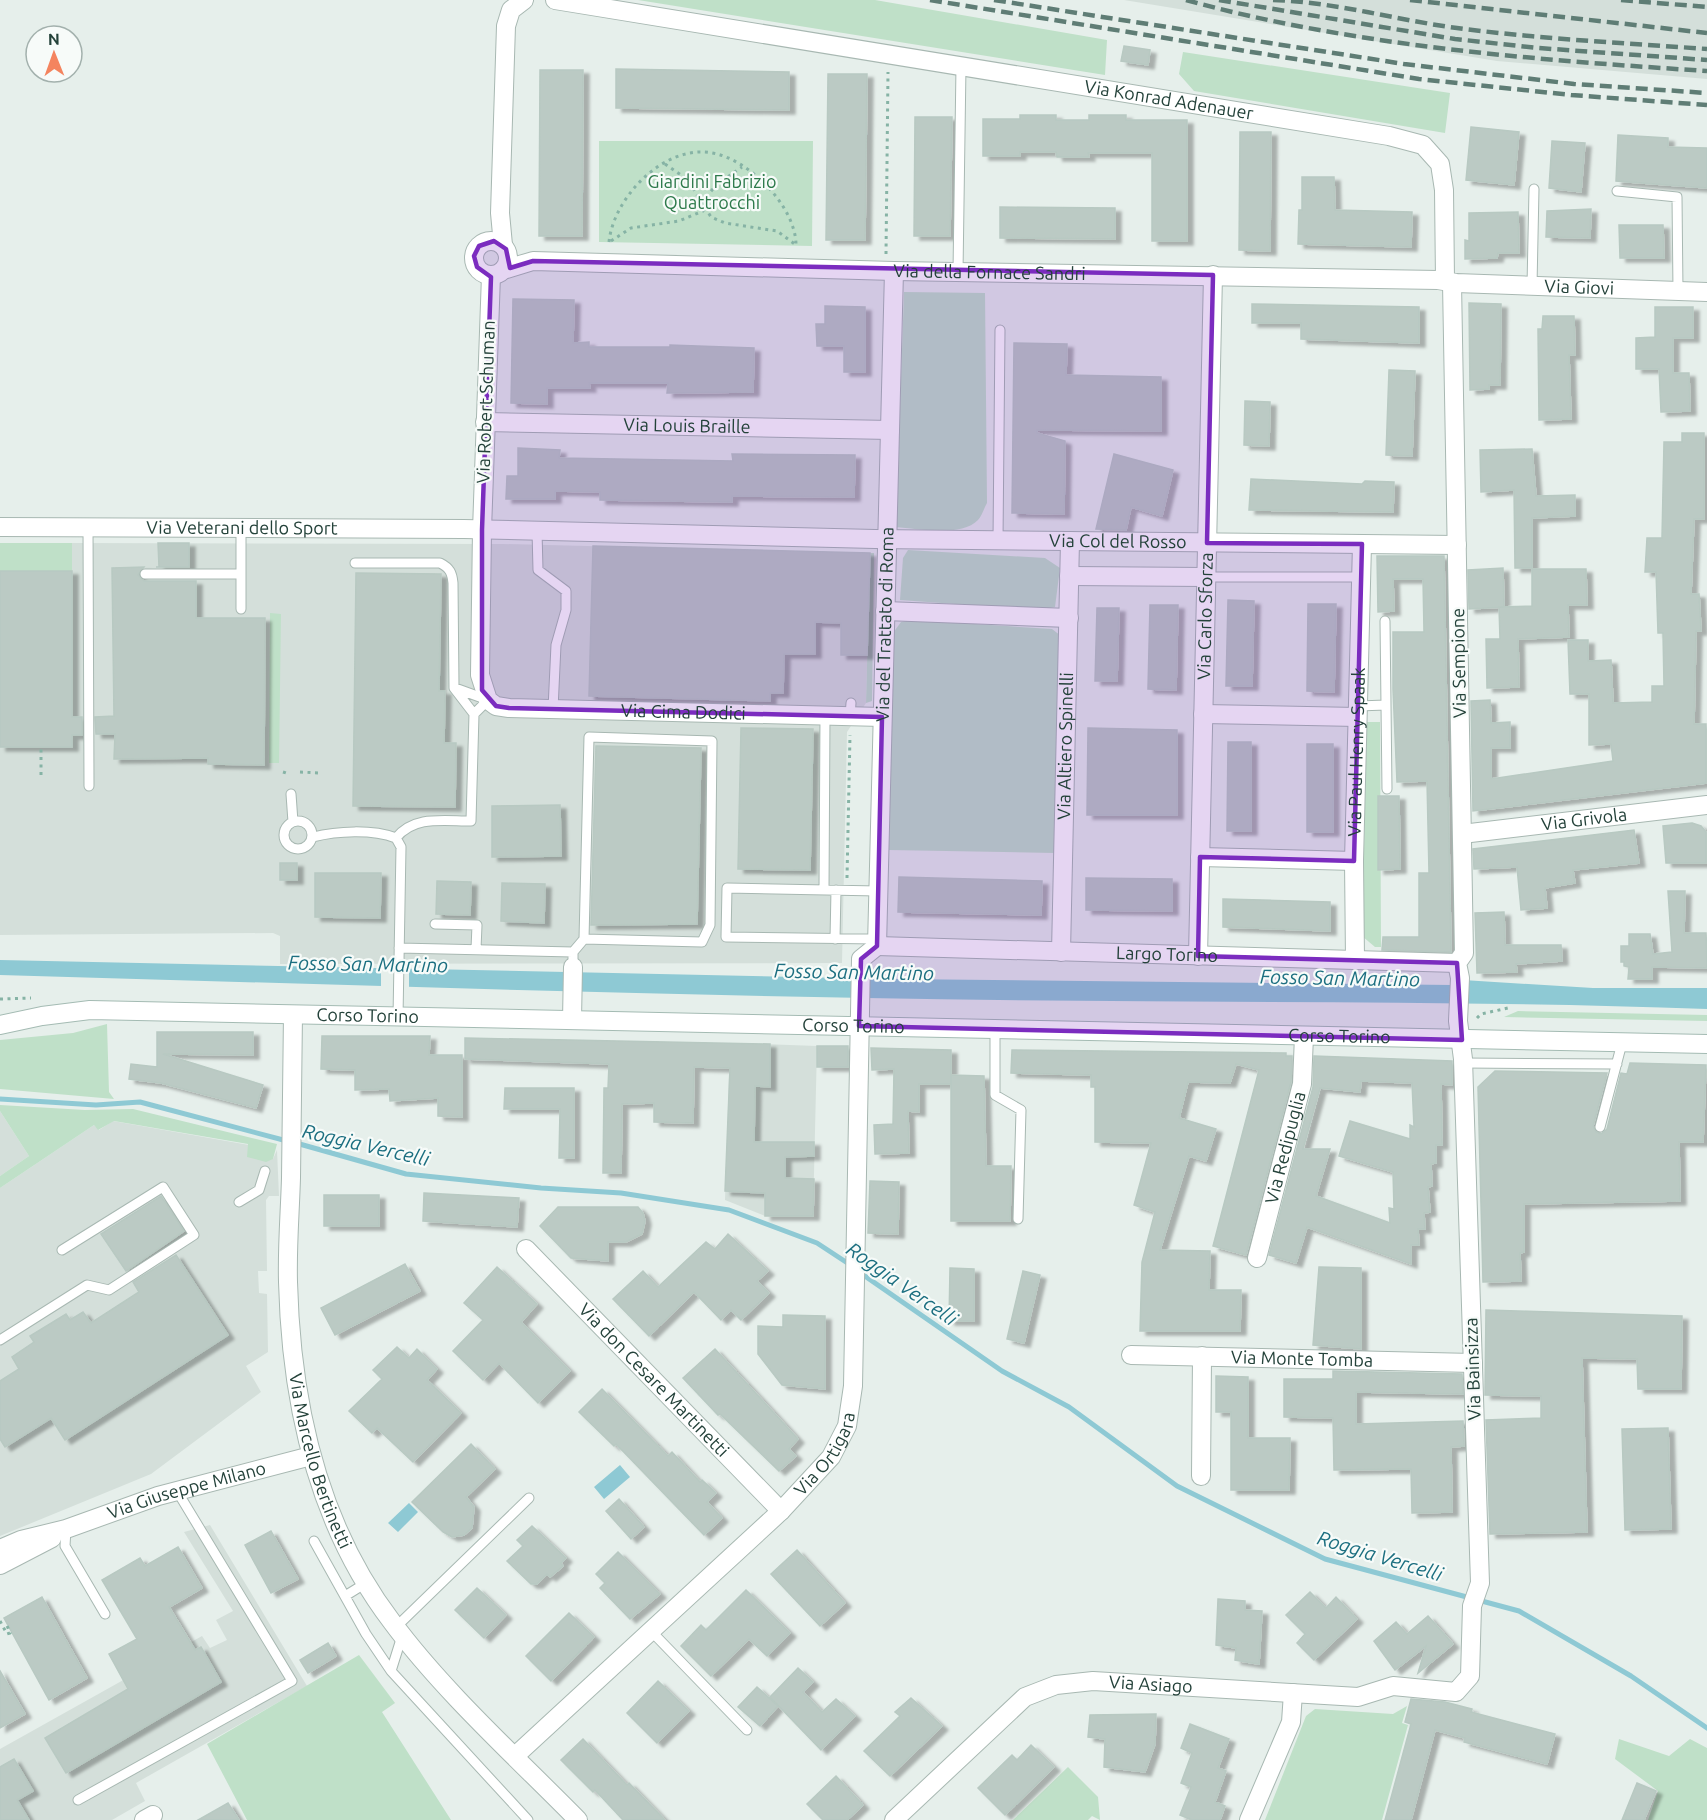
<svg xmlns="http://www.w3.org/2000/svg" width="1707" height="1820" viewBox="0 0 1707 1820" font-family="Ubuntu,sans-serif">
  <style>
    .built { fill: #d4dfda }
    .green { fill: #bfe0c8 }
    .water { fill: #8ec9d4 }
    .pier { fill: #e6efeb }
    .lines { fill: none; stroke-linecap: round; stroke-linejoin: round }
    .stream { stroke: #8ec9d4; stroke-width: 5 }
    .building { fill: #bbcac4; stroke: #b8c9c2; stroke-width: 1.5; fill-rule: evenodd; filter: url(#shadow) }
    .lane-casing { stroke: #a8b8b2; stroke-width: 11 }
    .street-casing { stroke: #a8b8b2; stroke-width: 20 }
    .secondary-casing { stroke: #a4bbb3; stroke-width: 20 }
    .path { stroke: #86b3a5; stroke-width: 3; stroke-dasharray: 3 4.5; stroke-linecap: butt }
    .lane { stroke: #fff; stroke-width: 9 }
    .street { stroke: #fff; stroke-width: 18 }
    .secondary { stroke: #fff; stroke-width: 18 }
    .rail { stroke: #5f7d75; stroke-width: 4.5; stroke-dasharray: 12 6; stroke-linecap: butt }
    .marked { fill: #7b2cbf; fill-opacity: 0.2; stroke: #7b2cbf; stroke-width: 4.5; stroke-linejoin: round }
    .labels { text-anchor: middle; stroke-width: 4.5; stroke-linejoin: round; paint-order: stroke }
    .street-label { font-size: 18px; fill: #24423a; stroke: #f7fbf9 }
    .park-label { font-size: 18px; fill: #2d7a4b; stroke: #f7fbf9 }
    .water-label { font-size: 20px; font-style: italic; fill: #1c6f80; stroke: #f7fbf9 }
  </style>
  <defs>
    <filter id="shadow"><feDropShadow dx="6" dy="4" stdDeviation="1.5" flood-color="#0004"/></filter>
  </defs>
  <rect width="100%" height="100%" fill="#e6efeb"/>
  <path class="built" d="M1124,0h583v79l-210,-18z
    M72,543l431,1 367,9 -4,150 -19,29 -5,231 -562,1v-28l-7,-3 -273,2v-364h72z
    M730,1043l87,3 -4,170h-48l-40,-16z
    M0,1111l29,45 -29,20z
    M113,1121l136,24 24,14 4,-9 2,46h-10l-3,4 1,71h-9l1,22 8,1 1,58 -22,14 15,26 -110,82 -151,62v-348l94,-63 5,5z
    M210,1525l97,161 -171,97 9,18 -33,19h-112v-71l202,-113 8,12 17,-8 -11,-20 17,-9 -49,-79z"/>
  <path class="green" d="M638,0h237l232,40 -2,35z
    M1183,52l267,41 -5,40 -251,-42 -15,-17z
    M599,141h214l-1,105 -213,-4z
    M904,292l81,1 2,210c-3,5 -5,13 -9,17 -16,17 -60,9 -82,7z
    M0,543h72v28h-72z
    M908,550l137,8 15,10 -5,39 -15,3 -140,-10 3,-42z
    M870,553h4l-2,148 -6,2z
    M270,613l11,1 -2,149h-10z
    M912,620l140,9 9,7 -6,217 -166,-3 4,-217 8,-11z
    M1367,722h13l1,225h-6l-13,-11z
    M1518,1011l189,4v6l-203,-4z
    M107,1024l2,68 5,7 -114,-10v-49l73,-7z
    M0,1105l85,5 48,-1 144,35 -4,15 -7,3 -19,-5 1,-13 -134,-23 -16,9 -4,-5 -94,63v-12l29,-20 -29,-45z
    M359,1655l36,48 -13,9 69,108h-204l-40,-76z
    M1407,1706l-5,17 6,2 -26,95h-117l41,-104 9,-7 78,5z
    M1619,1739l50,17 21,-17 17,9v72h-59l10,-29 -43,-32z
    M1068,1767l30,30 2,23 -8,-4 -4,4h-75z"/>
  <path class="water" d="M0,960l892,19 560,6 11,-5 130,8h114v21c-280,-10 -560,-5 -841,-11 -288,-5 -577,-15 -866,-23z
    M620,1465l10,12 -26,22 -10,-12z
    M409,1503l9,9 -20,20 -10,-9z"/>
  <path class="pier" d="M409,966v23h-28v-22z"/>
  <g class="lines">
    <path class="stream" d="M0,1099l96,6 44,-3 147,39
      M296,1143l110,31 135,14 80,5 108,17 88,33 35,23
      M859,1272l143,99 67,36 108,79 148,73 194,52 112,65 76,52"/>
  </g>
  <path class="building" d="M1124,46l26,4 -2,15 -27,-4z
    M616,69l173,3v38l-173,-2z
    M540,70h43l-1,166h-43z
    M828,74h39l-2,166h-39z
    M1020,115h36v5h33v-5h37v5h61v121h-35v-88h-64l1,4h-32l-1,-5h-36v4h-37v-37h37z
    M915,117h37l-2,119h-36z
    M1471,127l48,5 -5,53 -48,-5z
    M1240,132h31l-1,119 -31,-1z
    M1618,135l50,3v9l39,1v40l-91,-7z
    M1552,141l33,2 -4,49 -32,-4z
    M1302,177h32l1,33 77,2 -1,35 -113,-3 1,-34h3z
    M1000,207l115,1v31l-115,-1z
    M1591,209l-1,29 -44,-1 1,-26z
    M1518,212l1,41h-21l-1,5 -32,1v-19l4,1v-28z
    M1619,225h44l1,33h-44z
    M513,299l61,1 -1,43 16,-1v5h81v-2l84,3 -1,44 -86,1 1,-10h-79l1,5h-43v16l-36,-1z
    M1469,303l32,1 -1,81h-11v4l-19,1z
    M1252,304l167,3v36l-118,-4v-16h-49z
    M825,306l40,1v65h-21v-26h-27l-1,-22h9z
    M1655,307h38v31h-20v35h16l1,38 -29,1 -2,-43h-23v-31l19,-1z
    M1543,316h31l1,39h-6l2,64 -32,1 -1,-91h4z
    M1014,343l53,1 -1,31 95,2v54l-124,-1v3l28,8 -1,73 -52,-1z
    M1389,370l26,1 -3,85 -26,-1z
    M1245,401l25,1 -1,44 -25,-1z
    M1682,433h22v86h-10l-3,75h8l2,37h-5l-2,93h12v59l-233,28 -2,-110 19,-1 1,23 19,-1v26h-19v31l122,-18 -2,-17 -22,1v-51h-19l-2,-54h20v21l23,-1 2,43 39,-1v-16h12l-1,-53h-5l-2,-61h-11l2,-34h15l2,-96h18z
    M518,448l42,2 -1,8 174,3 -1,-7 123,1 -1,42 -122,-1v6l-132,-2v-8l-45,-1v8h-49l1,-23h11z
    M1532,449l4,47 39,-1v21l-43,2v50h-17l-1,-78 -33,2 -1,-42z
    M1114,454l59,16 -11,46 -31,-9 -5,23 -30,-1z
    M1251,479l111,5 3,-3 29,1 -1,30 -144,-2z
    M158,543h31v24h-33h3z
    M593,546l277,7 -3,102h-26v-32l-26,-1v32h-31l-1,39h-13v8l-181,-5z
    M1377,556h67l7,396 -69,-2 1,-13h36v-64h10l-2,-92 -30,1 -4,-93v-57h31l-1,-53h-30l1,32 -16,1z
    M144,567l-6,8 6,6h52v37h69l-1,147 -56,-1v-6l-94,1 1,-25h-19l-1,-17 19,-1 -2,-148z
    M1503,568l1,39 -35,2 -1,-39z
    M1532,569h54l1,36h-19l1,32 -51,2 1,48 -32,1 -1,-49h14l-1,-32 33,-1z
    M0,571h72v146h10v18h-10v12h-72z
    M356,573l85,1 -2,117h6l-1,52h12l-1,64 -102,-1z
    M1228,600l26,1 -2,85h-26z
    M1308,604h28l-2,88 -27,-1z
    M1150,605h28l-2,85 -28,-1z
    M1097,608h22l-2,73h-22z
    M741,728l72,1 -3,141 -72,-1z
    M1088,728l89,2v85h-90z
    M1228,742h23v89h-24z
    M1307,744h26v88h-26z
    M596,746l105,2 -4,176 -106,1z
    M1378,796h21l1,73 -22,1z
    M560,805l1,51 -69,1v-51z
    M1692,823l9,3 5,6v31h-40l-3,-37z
    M1634,830l5,33 -66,7 2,13 -30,5 2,20 -26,2 -4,-43 -43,2 -1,-20z
    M280,863h17v17h-17z
    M315,873h66l-1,45 -65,-1z
    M899,877l143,4 -1,34 -143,-3z
    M1086,878l86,1v32l-86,-1z
    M437,881l34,1 -1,33 -34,-1z
    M502,883l43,1 -1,39 -43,-2z
    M1668,891h17l-1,42h22l1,35 -55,-1v12h-24l1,-12 -5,-1v-4h-3v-16h8v-12h21l3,20 19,-2z
    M1223,899l107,3v29l-107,-4z
    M1504,912l1,33h56l1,16 -46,3 1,8 -40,1 -2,-60z
    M157,1032h96v23l-90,-1 100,31 -7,23 -95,-25 -32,-4 2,-15 26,3z
    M322,1036h108l-1,19h33v62l-24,-1v-18l-48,3 -1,-12 -34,1v-20l-34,-1z
    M465,1038l305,6v43l-15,-1 -1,56h60v14l-29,1v21l29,1 -1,37h-48v-23l-40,-2 5,-123 -36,-1 -1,56 -39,-1v-19l-32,1 -1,69h-18l1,-85h4l1,-24 -144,-5z
    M817,1046h31v21h-31z
    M871,1048l80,2v34h-32v28l-11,-1 1,42 -34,1 -1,-29 19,-1 1,-55 -22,1z
    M1012,1050l274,3v3h6l-1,26 -45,173 -33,-9 46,-176 -23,-6 -6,19 -42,-1 -9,36 37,11 -10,32 -17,-5 -29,94 50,1 -1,39h32l-1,41h-100l2,-69 13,-50 -21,-7 17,-62 -56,-1v-55h-4v-12l-80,-2z
    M1314,1056l138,5v24l-11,-1 1,61h-6v18l-5,1 1,22 -4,1 2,25 -6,1 1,16h-7l1,16h-8v19l-104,-37 -11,36 -27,-8 44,-168zM1361,1081l51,2 2,44 -4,-2v14l-60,-18 -11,35 54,16 1,37 -5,-1 1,15 -74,-27 14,-47h-27l17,-61 40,4z
    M1630,1063l76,2 -3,77h-24l1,59 -156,3v48l-4,1 1,28 -38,1 -5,-195 17,-16 112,2 -14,53 3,6 5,2 6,-5 14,-56 6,1z
    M951,1075l33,1 2,90h25l-1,55h-59z
    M505,1088h69v70h-15l1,-49h-56z
    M870,1181l29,1 -1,52 -30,-1z
    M424,1193l95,5 -2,29 -94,-6z
    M324,1195h55v31h-55z
    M161,1196l23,35 -58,40 -25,-37z
    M558,1207h80l5,6 2,8 -3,13 -16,8h-18v19l-37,-3 -31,-32z
    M728,1234l40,37 -11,10 12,12 -28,27 -10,-10 -10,10 -27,-28 -45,44 -36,-37 30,-28 15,16 48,-45 9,7z
    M176,1255l52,80 -163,105 -14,-22 -46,29 -5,-8v-58l19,-12 -7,-12 22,-15 -4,-6 36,-22 4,6 13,-8 8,11 48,-31 -6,-10z
    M405,1264l15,27 -85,44 -14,-27z
    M497,1267l40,37 -16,18 49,49 -32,32 -39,-40 -16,17 -30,-29 30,-31 -19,-17z
    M1319,1267l42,1v81l-48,-4z
    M950,1268l24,1v52h-25z
    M1023,1271l17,4 -16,68 -17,-4z
    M1486,1310l196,6 -1,73h-43l-1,-30 -55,-1 5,174 -97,2 -4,-114 55,-2v-22l-56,-1z
    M783,1315l42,1v73l-43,-4 -24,-31v-28l25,1z
    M397,1347l12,11 8,-9 20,20 -10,11 34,33 -48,49 -36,-34 -5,5 -23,-22 33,-32 -9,-9z
    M715,1349l83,90 -9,10 7,7 -17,15 -59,-57 -2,1 -35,-37z
    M1333,1371l129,3 1,20 -107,-2v32l107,-3 1,25 -13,1 1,65 -40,1 -1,-44 -77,1 -1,-52 -49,-1v-38h49z
    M1216,1376l32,1v61h42l-1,52h-58v-78h-15z
    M602,1389l66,67 4,-4 28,30 2,-2 14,13 -9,9 15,16 -18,17 -88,-91 -2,2 -35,-34z
    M1668,1428l3,101 -46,1 -3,-101z
    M471,1444l24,25 -29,28 8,10 -2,21 -8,7 -12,2 -9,-5 -31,-30z
    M619,1499l25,28 -13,12 -25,-28z
    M532,1526l34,32 -5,5 2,3 -13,11 -3,-3 -10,10h-6l-24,-23 16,-15 -6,-6z
    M271,1531l27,48 -27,14 -26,-48z
    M178,1547l24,41 -33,19 26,43 6,-3 20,35 -155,91 -21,-35 83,-49 -19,-35 28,-15 -35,-59 38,-22 5,8z
    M797,1550l48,53 -25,23 -49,-52z
    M618,1552l42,42 -30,25 -30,-31 5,-5 -9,-9z
    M477,1588l29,27 -22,23 -29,-28z
    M746,1590l44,43 -23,23 -18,-17 -38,37 -30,-30 20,-21 5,5z
    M1310,1592l16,16 10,-11 21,22 -43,41 -17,-17 8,-9 -19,-19z
    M42,1597l45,81 -38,22 -45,-82z
    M1218,1599l27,2v9l17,1 -3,53 -24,-4 1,-12 -20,-3z
    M569,1613l25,24 -43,44 -25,-25z
    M1428,1616l25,28 -35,29 8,-27 -31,24 -21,-29 22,-19 11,12z
    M328,1643l8,13 -28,17 -8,-13z
    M798,1668l15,14 -10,10 19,20 14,-13 19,17 -34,34 -51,-53z
    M0,1671l25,43 -25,14z
    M658,1681l31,30 -32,32 -30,-30z
    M757,1687l21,19 -18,20 -22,-19z
    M911,1698l31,28 -52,50 -26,-25 36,-35 -5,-4z
    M1411,1699l34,3 27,7 -1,3 84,22 -8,30 -83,-22 1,-4 -30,-8 -24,90h-26l26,-96 -6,-2z
    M1156,1714l-1,30 -10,28 -41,-5 1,-28 -17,-2 2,-22z
    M1190,1724l39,15 -11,29 8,3 -11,31 10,4 -5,14h-28l-12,-5 11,-28 -10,-4 11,-30 -11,-5z
    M583,1739l44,46 2,-2 36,37h-42l-28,-30 -2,2 -32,-32z
    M1031,1745l23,22 -49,48 -27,-27 34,-33 5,5z
    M14,1759l19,32 -16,9 12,20h-29v-53z
    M836,1776l27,29 -16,15h-24l-16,-16z
    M1637,1783l19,8 -12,29h-22z
    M228,1803l11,17h-41z"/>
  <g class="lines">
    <defs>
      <path id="lane" d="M1617,191l60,6 1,94
        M958,272l3,-206
        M1532,286l2,-97
        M88,527l1,259
        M241,528v81
        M537,531l1,39 28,21v19l-10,35 -3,64
        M998,540l2,-210
        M355,563h85c10,5 12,10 13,20l1,105 20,26 -3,107c-27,0 -57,-6 -75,17
        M145,574h96
        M1206,577h155
        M1385,621l2,168
        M455,688l33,12 -14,14
        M1358,706l28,-1
        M850,716l1,-13
        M291,794l2,28
        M284 835a14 14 0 1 1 28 0a14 14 0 1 1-28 0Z
        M313,837c24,-6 59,-8 83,1l5,9 -3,170
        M824,890l1,-174
        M435,924l42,1 -1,24
        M835,939l1,-49
        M877,939l-151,-2 1,-49 151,3
        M399,948l174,4
        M573,967v-15l11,-13 118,3 8,-17 2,-184 -123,-4 -5,202
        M995,1030v65l26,15 -3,109
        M1463,1063l154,1
        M1600,1127l22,-84
        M239,1202l20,-12 6,-19
        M0,1340l87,-55 22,5 85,-55 -31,-48 -101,63
        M66,1529l-1,17 40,68
        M314,1541l52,93 25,37
        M345,1596l21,-13
        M396,1627l133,-129
        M651,1631l96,99
        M402,1636l-11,35 137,149
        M78,1800l214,-119 -115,-190"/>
      <g id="street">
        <path id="s1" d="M555,0l834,136 34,9 17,19 4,26 1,90"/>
        <circle cx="491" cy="258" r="17"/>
        <path d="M503,245l-3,-32 6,-187 5,-16 13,-10"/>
        <path id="s2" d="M503,270l30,-9 361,10 544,9 18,3 251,9"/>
        <path id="s3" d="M491,275l-9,255 -2,145 8,25 8,6 13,2 373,9"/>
        <path id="s4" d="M485,422l405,8"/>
        <path id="s5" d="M0,527l464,2 411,10 582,6"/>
        <path d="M1069,576l137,1"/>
        <path d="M885,611l184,7"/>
        <path d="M1203,714l154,3"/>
        <path id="s6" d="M1462,834l245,-29"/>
        <path d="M1200,857l154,4"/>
        <path id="s7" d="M877,946l580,17"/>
        <path id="s8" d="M1061,952l9,-411"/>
        <path id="s9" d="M1198,956l15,-681"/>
        <path id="s10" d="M1355,960l-1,-99 8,-317"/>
        <path id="s11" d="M293,1015c-1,54 -1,108 -2,163 -1,34 -4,69 -3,104 3,120 30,243 104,340 51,69 125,136 186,198"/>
        <path d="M572,1020l1,-53"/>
        <path id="s12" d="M526,1249l255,262"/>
        <path id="s13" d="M1257,1258l45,-174 2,-48"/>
        <path id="s14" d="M1131,1355l342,8"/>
        <path d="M1201,1476l1,-120"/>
        <path id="s15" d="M0,1549l21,-9 45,-11 92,-33 153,-40"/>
        <path d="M0,1565l52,-27"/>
        <path id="s16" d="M515,1756l266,-245 50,-54 16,-31 6,-40 8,-427 16,-13 17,-675"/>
        <path d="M144,1820l9,-5"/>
        <path id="s17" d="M894,1820l131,-123 31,-12 37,-4 265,16 35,-11 63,6 14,-16 2,-70 8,-23 -17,-524 -5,-38 2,-43 -3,-15 7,-10 -12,-670"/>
        <path d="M1249,1820l42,-98 2,-29"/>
      </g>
      <g id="secondary">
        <path id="s18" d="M0,1025l42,-9 48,-6 1617,34"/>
      </g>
    </defs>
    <use href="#lane" class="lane-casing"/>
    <use href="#street" class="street-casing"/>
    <use href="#secondary" class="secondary-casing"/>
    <path class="path" d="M665,164l22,15 24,38 14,6 52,8 19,14
      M611,241l20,-13 48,-7 24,-10 5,-16 8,-10 26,-18
      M609,242c4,-41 48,-90 92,-90 42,-1 95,53 95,93
      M886,254l2,-182
      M283,772l3,1
      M300,772l20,1
      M41,775v-28
      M847,878l3,-143
      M0,999l31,-1
      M1477,1018l4,-4 27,-6
      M0,1621l7,13 3,-1 -4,-10"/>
    <use href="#lane" class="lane"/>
    <use href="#street" class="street"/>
    <use href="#secondary" class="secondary"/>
    <path class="rail" d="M930,0l489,79 152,16 136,10
      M994,0l410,64 170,20 133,9
      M1186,0c166,46 350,60 521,71
      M1219,0l236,39 83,9 169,12
      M1273,0c62,2 123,20 184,28 83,11 167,15 250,21
      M1410,0l297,33
      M1621,0l86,7"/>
  </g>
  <path class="marked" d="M494,241l12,8 4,19 23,-7 680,14 -6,268 155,1 -8,317 -154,-4 -2,99 259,7 5,77 -603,-14 2,-67 16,-13 5,-229 -373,-9 -13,-2 -14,-16v-160l9,-253 -14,-10 -3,-11 5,-10z"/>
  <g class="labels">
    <g class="street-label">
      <text dy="6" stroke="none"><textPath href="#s1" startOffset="622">Via Konrad Adenauer</textPath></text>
      <text dy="6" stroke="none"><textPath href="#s2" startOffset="488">Via della Fornace Sandri</textPath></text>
      <text dy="6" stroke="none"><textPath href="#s2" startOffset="1078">Via Giovi</textPath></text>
      <text transform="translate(486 402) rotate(-88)" y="6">Via Robert Schuman</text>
      <text dy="6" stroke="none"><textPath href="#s4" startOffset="202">Via Louis Braille</textPath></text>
      <text dy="6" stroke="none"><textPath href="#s5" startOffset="242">Via Veterani dello Sport</textPath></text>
      <text dy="6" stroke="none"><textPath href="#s5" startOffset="1118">Via Col del Rosso</textPath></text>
      <text dy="6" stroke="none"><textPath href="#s9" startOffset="340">Via Carlo Sforza</textPath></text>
      <text dy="6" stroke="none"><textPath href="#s16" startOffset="1280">Via del Trattato di Roma</textPath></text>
      <text transform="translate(1459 663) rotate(-91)" y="6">Via Sempione</text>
      <text dy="6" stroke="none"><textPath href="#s3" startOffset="624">Via Cima Dodici</textPath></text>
      <text dy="6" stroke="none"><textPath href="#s8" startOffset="206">Via Altiero Spinelli</textPath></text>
      <text dy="6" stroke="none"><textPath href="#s10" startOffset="208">Via Paul Henry Spaak</textPath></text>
      <text dy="6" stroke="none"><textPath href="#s6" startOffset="123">Via Grivola</textPath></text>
      <text dy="6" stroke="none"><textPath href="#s7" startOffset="290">Largo Torino</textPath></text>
      <text dy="6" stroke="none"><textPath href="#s18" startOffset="369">Corso Torino</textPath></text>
      <text dy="6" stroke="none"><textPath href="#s18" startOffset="855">Corso Torino</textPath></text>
      <text dy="6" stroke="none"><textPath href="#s18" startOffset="1341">Corso Torino</textPath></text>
      <text dy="6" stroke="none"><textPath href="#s13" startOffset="114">Via Redipuglia</textPath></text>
      <text dy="6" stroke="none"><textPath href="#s14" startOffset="171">Via Monte Tomba</textPath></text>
      <text transform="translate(1473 1369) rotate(-92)" y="6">Via Bainsizza</text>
      <text dy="6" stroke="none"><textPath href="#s12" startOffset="183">Via don Cesare Martinetti</textPath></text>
      <text dy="6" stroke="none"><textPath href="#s16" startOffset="435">Via Ortigara</textPath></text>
      <text dy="6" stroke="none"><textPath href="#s11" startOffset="450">Via Marcello Bertinetti</textPath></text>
      <text dy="6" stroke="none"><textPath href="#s15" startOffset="196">Via Giuseppe Milano</textPath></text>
      <text dy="6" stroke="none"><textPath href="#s17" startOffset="308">Via Asiago</textPath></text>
    </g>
    <g class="park-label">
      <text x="712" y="188">Giardini Fabrizio<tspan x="712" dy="21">Quattrocchi</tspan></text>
    </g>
    <g class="water-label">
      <text transform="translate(368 964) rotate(1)" y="7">Fosso San Martino</text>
      <text transform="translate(854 972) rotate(1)" y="7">Fosso San Martino</text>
      <text transform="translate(1340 978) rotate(1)" y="7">Fosso San Martino</text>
      <text transform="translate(366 1145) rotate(13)" y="7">Roggia Vercelli</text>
      <text transform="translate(902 1284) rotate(35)" y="7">Roggia Vercelli</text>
      <text transform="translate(1380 1556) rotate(17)" y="7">Roggia Vercelli</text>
    </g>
  </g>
  <g transform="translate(54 54) rotate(359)"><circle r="28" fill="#f7fbf9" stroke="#a3b1ad" stroke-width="1.5"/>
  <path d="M0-4.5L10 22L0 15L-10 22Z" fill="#f4845f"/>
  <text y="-9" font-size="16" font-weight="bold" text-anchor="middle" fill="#24423a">N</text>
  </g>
</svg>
